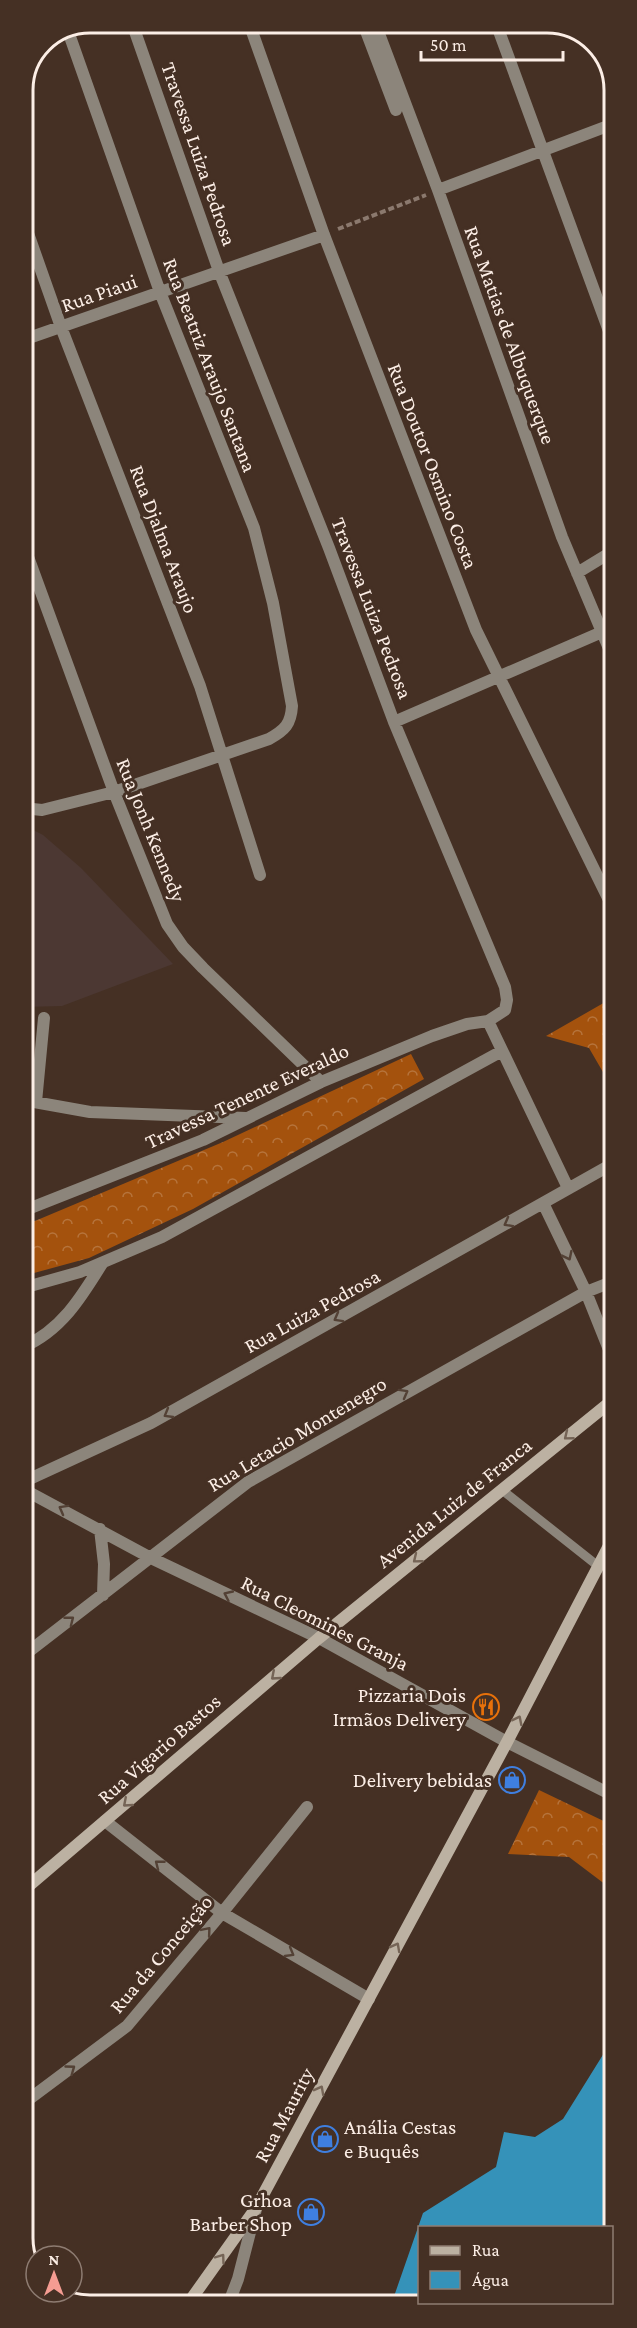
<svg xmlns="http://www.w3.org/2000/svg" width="637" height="2328" viewBox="0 0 637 2328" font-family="'Crimson Pro',serif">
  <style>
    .education { fill: #4c3833 }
    .forest { fill: url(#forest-crowns) }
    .water { fill: #3592b9 }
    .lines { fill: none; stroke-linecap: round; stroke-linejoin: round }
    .path { stroke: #8b796e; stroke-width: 4; stroke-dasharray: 6 3; stroke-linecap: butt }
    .service { stroke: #8c857b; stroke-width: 9 }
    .minor { stroke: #8c857b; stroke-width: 12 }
    .secondary { stroke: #bcb1a2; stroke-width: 12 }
    .oneway { stroke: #534135 }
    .oneway2 { stroke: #756456 }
    .labels { text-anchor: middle; stroke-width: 6; stroke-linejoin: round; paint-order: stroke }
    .street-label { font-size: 21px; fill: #fceee6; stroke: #453024 }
    .poi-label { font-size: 21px; fill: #fceee6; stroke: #453024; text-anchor: end }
    .rim { fill: none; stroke: #fceee6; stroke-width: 3 }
  </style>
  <defs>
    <pattern id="forest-crowns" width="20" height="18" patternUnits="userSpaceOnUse" patternTransform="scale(1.5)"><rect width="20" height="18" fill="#a4520d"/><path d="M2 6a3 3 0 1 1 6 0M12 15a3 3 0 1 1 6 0" fill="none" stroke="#b6743c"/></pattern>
  </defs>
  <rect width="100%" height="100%" fill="#453024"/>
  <path class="education" d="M23,825l20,10 38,33 92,96 -111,42 -39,1z"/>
  <path class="forest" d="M614,997v79l-7,3 -18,-31 -43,-12z
    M411,1054l13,25 -231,130 -104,49 -66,18v-50l200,-84z
    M539,1790l75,36v65l-45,-34 -61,-3z"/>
  <path class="water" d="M614,2037v201l-2,8v-18h-192v74l143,1 -172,2 32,-92 73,-46 8,-35 31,5 28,-18z"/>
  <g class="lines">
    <path class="path" d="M338,229l88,-34"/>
    <path class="service" d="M502,1490l96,76"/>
    <path class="minor" d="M132,23l87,248 110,277 65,174 111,265 2,13 -2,10 -17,11 80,167
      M249,23l75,212 152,395 138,280
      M363,23l33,87
      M375,23l63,167 124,347 51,121
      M496,23l117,319
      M438,190l175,-66
      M23,219l38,108 139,359 60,189
      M23,340l301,-105
      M23,543l91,249 53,132 16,23 20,21 118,114
      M577,573l36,-22
      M394,722l208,-90
      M23,808l19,2 72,-18 155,-53c16,-9 22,-15 23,-33l-19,-103 -19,-75 -94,-236 -92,-261
      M23,1100l67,12 156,6
      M36,1102l8,-84
      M543,1203l43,89 28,70
      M23,1211l180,-71 118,-58 111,-46 35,-12 21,-3
      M23,1288l57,-16 82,-35 340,-186
      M23,1347c39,-17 59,-51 80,-85
      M23,1482l128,-59 463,-260
      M23,1489l128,69 168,80 188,104 101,51
      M100,1529l4,35 -1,31
      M23,1656l225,-174 338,-190 28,-11
      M105,1821l117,92 147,86
      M24,2103l103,-77 95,-113 85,-106
      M228,2305l10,-26 18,-70"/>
    <path class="secondary" d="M24,1890l295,-252 295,-239
      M187,2305l69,-97 251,-466 107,-206"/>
  </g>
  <defs><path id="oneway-chevron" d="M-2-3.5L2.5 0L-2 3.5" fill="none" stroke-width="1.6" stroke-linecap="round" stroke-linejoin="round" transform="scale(1.5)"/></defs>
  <g class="oneway">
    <use href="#oneway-chevron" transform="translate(508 1223) rotate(151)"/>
    <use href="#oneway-chevron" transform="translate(568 1256) rotate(64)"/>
    <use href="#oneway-chevron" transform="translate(338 1318) rotate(151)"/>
    <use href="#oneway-chevron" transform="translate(404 1393) rotate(-29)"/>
    <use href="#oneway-chevron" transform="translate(168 1414) rotate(150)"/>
    <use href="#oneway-chevron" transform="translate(63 1509) rotate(-151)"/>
    <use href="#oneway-chevron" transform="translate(228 1595) rotate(-155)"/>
    <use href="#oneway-chevron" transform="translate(70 1620) rotate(-38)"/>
    <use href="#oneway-chevron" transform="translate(159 1864) rotate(-142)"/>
    <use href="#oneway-chevron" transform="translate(207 1931) rotate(-50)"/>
    <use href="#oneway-chevron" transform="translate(290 1953) rotate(30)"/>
    <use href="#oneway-chevron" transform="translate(71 2069) rotate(-36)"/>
  </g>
  <g class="oneway2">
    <use href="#oneway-chevron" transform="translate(568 1436) rotate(141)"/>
    <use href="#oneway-chevron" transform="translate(417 1559) rotate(141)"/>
    <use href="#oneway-chevron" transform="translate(275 1676) rotate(139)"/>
    <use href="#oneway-chevron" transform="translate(518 1720) rotate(-63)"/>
    <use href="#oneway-chevron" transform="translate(127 1803) rotate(139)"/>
    <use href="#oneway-chevron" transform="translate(396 1947) rotate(-62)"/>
    <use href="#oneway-chevron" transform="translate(320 2090) rotate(-62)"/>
    <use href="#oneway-chevron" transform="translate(221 2258) rotate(-54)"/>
  </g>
  <defs>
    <symbol id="restaurant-ring" viewBox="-11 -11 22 22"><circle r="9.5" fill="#453024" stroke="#e8710a" stroke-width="1.5"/><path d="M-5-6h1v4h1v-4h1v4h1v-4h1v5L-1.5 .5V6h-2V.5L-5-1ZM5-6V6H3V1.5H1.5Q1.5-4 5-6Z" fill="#e8710a"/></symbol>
    <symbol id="shop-ring" viewBox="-11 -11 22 22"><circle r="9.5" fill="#453024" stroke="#3f7fe0" stroke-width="1.5"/><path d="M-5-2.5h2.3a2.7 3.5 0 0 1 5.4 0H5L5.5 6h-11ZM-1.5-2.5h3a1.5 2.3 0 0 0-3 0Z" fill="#3f7fe0"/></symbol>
  </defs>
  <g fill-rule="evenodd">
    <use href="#restaurant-ring" x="471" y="1692" width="30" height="30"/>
    <use href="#shop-ring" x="497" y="1765" width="30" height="30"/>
    <use href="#shop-ring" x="310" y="2124" width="30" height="30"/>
    <use href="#shop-ring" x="296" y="2197" width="30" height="30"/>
  </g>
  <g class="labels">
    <g class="street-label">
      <text transform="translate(199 154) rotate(71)" y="7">Travessa Luiza Pedrosa</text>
      <text transform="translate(99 293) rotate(-19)" y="7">Rua Piaui</text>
      <text transform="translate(510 335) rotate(70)" y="7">Rua Matias de Albuquerque</text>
      <text transform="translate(210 365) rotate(69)" y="7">Rua Beatriz Araujo Santana</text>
      <text transform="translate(433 466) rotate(69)" y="7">Rua Doutor Osmino Costa</text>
      <text transform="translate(164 539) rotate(69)" y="7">Rua Djalma Araujo</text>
      <text transform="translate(372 608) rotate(69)" y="7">Travessa Luiza Pedrosa</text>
      <text transform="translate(151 830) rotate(68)" y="7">Rua Jonh Kennedy</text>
      <text transform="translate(247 1096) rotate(-25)" y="7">Travessa Tenente Everaldo</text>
      <text transform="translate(312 1311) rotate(-29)" y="7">Rua Luiza Pedrosa</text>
      <text transform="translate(297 1434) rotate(-31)" y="7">Rua Letacio Montenegro</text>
      <text transform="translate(454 1503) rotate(-39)" y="7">Avenida Luiz de Franca</text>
      <text transform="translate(325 1623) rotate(27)" y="7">Rua Cleomines Granja</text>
      <text transform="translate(159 1749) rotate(-41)" y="7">Rua Vigario Bastos</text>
      <text transform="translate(161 1954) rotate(-50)" y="7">Rua da Conceição</text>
      <text transform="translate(284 2115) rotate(-62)" y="7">Rua Maurity</text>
    </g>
    <g class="poi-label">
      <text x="466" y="1702">Pizzaria Dois<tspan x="466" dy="24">Irmãos Delivery</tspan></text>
      <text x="492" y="1787">Delivery bebidas</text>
      <text x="344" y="2134" text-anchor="start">Anália Cestas<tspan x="344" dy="24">e Buquês</tspan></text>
      <text x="292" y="2207">Grhoa<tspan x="292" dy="24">Barber Shop</tspan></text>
    </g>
  </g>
  <path d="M0 0H637V2328H0ZM90 33H547A57 57 0 0 1 604 90V2238A57 57 0 0 1 547 2295H90A57 57 0 0 1 33 2238V90A57 57 0 0 1 90 33Z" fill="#453024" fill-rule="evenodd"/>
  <path class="rim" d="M90 33H547A57 57 0 0 1 604 90V2238A57 57 0 0 1 547 2295H90A57 57 0 0 1 33 2238V90A57 57 0 0 1 90 33Z"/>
  <rect x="418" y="2226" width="195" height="78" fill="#453024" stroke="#8e7c72" stroke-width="1.5"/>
  <rect x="430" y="2246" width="30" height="9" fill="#bcb1a2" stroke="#8e7c72" stroke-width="1.5"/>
  <text x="472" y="2256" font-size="18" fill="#fceee6">Rua</text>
  <rect x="430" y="2271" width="30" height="18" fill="#3592b9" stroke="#8e7c72" stroke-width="1.5"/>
  <text x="472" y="2286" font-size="18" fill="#fceee6">Água</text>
  <g transform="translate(54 2274)"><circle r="28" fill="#453024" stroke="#8e7c72" stroke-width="1.5"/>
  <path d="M0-4.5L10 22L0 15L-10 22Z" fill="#f59c92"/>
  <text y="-9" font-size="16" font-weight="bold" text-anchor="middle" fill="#fceee6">N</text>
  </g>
  <path d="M421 51v9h142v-9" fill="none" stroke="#fceee6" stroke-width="3"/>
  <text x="430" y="51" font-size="18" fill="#fceee6" stroke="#453024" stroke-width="4.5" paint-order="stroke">50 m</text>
</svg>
